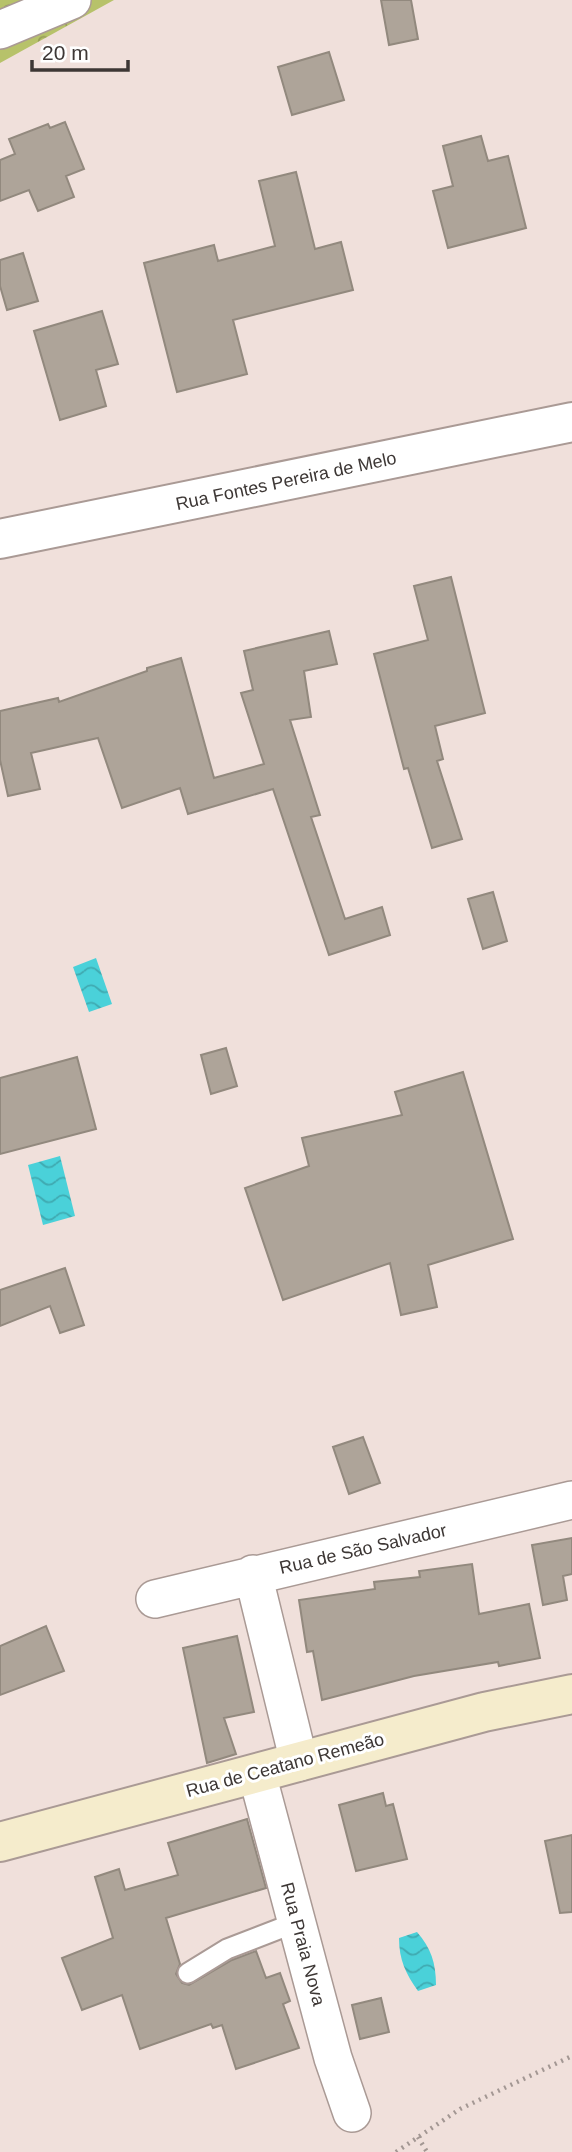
<svg xmlns="http://www.w3.org/2000/svg" width="572" height="2152" viewBox="0 0 572 2152" font-family="Helvetica,sans-serif">
  <style>
    .forest { fill: url(#forest-crowns) }
    .water { fill: url(#water-waves) }
    .building { fill: #aea499; stroke: #92897e; stroke-width: 2 }
    .lines { fill: none; stroke-linecap: round; stroke-linejoin: round }
    .service-casing { stroke: #aa9a95; stroke-width: 23 }
    .minor-casing { stroke: #aa9a95; stroke-width: 40 }
    .tertiary-casing { stroke: #aa9a95; stroke-width: 42 }
    .secondary-casing { stroke: #aa9a95; stroke-width: 42 }
    .path { stroke: #a39793; stroke-width: 4.5; stroke-dasharray: 2 5; stroke-linecap: butt }
    .service { stroke: #fff; stroke-width: 19 }
    .minor { stroke: #fff; stroke-width: 37 }
    .tertiary { stroke: #fff; stroke-width: 38 }
    .secondary { stroke: #f5eccc; stroke-width: 38 }
    .labels { text-anchor: middle; stroke-width: 6; stroke-linejoin: round; paint-order: stroke }
    .street-label { font-size: 18px; fill: #3d3735; stroke: #fff }
  </style>
  <defs>
    <pattern id="forest-crowns" width="20" height="18" patternUnits="userSpaceOnUse" patternTransform="scale(1.75)"><rect width="20" height="18" fill="#b7c26a"/><path d="M2 6a3 3 0 1 1 6 0M12 15a3 3 0 1 1 6 0" fill="none" stroke="#969e58"/></pattern>
    <pattern id="water-waves" width="16" height="10" patternUnits="userSpaceOnUse" patternTransform="scale(1.75)"><rect width="16" height="10" fill="#4ad1d9"/><path d="M0 5q4-4 8 0t8 0" fill="none" stroke="#3faab1"/></pattern>
  </defs>
  <rect width="100%" height="100%" fill="#f0e0db"/>
  <path class="forest" d="M0,0h114l-114,63z"/>
  <path class="water" d="M96,958l16,46 -23,8 -16,-45z
    M60,1156l15,60 -32,9 -15,-60z
    M417,1932c14,16 19,31 19,53l-18,6c-12,-17 -19,-31 -19,-53z"/>
  <path class="building" d="M381,0h30l7,39 -29,6z
    M329,52l15,48 -52,15 -14,-48z
    M65,122l19,47 -18,7 8,21 -36,14 -9,-21 -29,11v-41l15,-6 -6,-15 39,-15 2,4z
    M481,136l7,25 20,-5 18,72 -78,20 -15,-57 20,-5 -10,-40z
    M296,172l19,77 26,-7 12,48 -120,30 14,54 -70,18 -33,-129 70,-18 4,16 57,-15 -16,-65z
    M23,253l15,48 -31,9 -7,-24v-26z
    M102,311l16,53 -22,6 10,36 -46,14 -26,-89z
    M451,577l34,136 -50,13 8,33 -6,2 25,78 -30,9 -24,-80 -4,1 -30,-115 54,-14 -14,-54z
    M329,631l8,33 -33,7 7,46 -21,3 30,95 -9,2 34,102 37,-12 8,28 -61,20 -56,-166 -85,25 -8,-26 -58,20 -24,-70 -67,15 9,36 -32,7 -8,-36v-49l58,-13 1,4 88,-31v-3l34,-10 33,120 50,-14 -23,-71 12,-3 -9,-39z
    M493,892l14,49 -24,8 -15,-50z
    M226,1048l11,38 -26,8 -10,-39z
    M77,1057l19,72 -96,25v-76z
    M463,1072l50,167 -85,26 9,42 -36,8 -11,-52 -107,37 -38,-112 64,-22 -7,-28 100,-23 -7,-23z
    M65,1268l19,57 -24,8 -10,-27 -50,20v-36z
    M363,1437l17,46 -31,11 -16,-47z
    M572,1538v36l-9,2 4,24 -24,5 -11,-60z
    M472,1564l7,50 50,-10 11,54 -41,8 -1,-4 -84,14 -92,24 -9,-49 -6,1 -8,-52 76,-11 -1,-7 46,-5 -1,-6z
    M46,1626l18,45 -64,24v-49z
    M237,1636l17,76 -30,6 12,36 -29,9 -24,-115z
    M383,1793l3,13 7,-2 14,55 -51,12 -17,-66z
    M247,1819l19,69 -100,30 14,46 -4,10 6,9 7,2 43,-25 24,-9 10,27 14,-5 10,28 -7,3 16,44 -63,21 -14,-44 -9,3 -2,-4 -71,25 -18,-54 -40,15 -20,-52 51,-20 -18,-61 24,-8 6,21 53,-15 -10,-32z
    M572,1835v77l-12,1 -15,-72z
    M381,1998l8,34 -29,7 -8,-34z"/>
  <g class="lines">
    <defs>
      <path id="service" d="M188,1973l39,-24 70,-27"/>
      <path id="minor" d="M0,30l72,-30
        M253,1574l46,188
        M155,1599l417,-99
        M257,1774l76,284 19,55"/>
      <path id="tertiary" d="M0,539l572,-117"/>
      <path id="secondary" d="M0,1842l484,-130 88,-18"/>
    </defs>
    <use href="#service" class="service-casing"/>
    <use href="#minor" class="minor-casing"/>
    <use href="#tertiary" class="tertiary-casing"/>
    <use href="#secondary" class="secondary-casing"/>
    <path class="path" d="M418,2137l9,15
      M396,2152l64,-43 112,-53"/>
    <use href="#service" class="service"/>
    <use href="#minor" class="minor"/>
    <use href="#tertiary" class="tertiary"/>
    <use href="#secondary" class="secondary"/>
  </g>
  <g class="labels">
    <g class="street-label">
      <text transform="translate(286 481) rotate(-12)" y="6">Rua Fontes Pereira de Melo</text>
      <text transform="translate(363 1549) rotate(-13)" y="6">Rua de São Salvador</text>
      <text transform="translate(285 1765) rotate(-15)" y="6">Rua de Ceatano Remeão</text>
      <text transform="translate(303 1944) rotate(75)" y="6">Rua Praia Nova</text>
    </g>
  </g>
  <path d="M32 60v10h96v-10" fill="none" stroke="#3d3735" stroke-width="3.5"/>
  <text x="42" y="60" font-size="21" fill="#3d3735" stroke="#ffffff" stroke-width="5" paint-order="stroke">20 m</text>
</svg>
